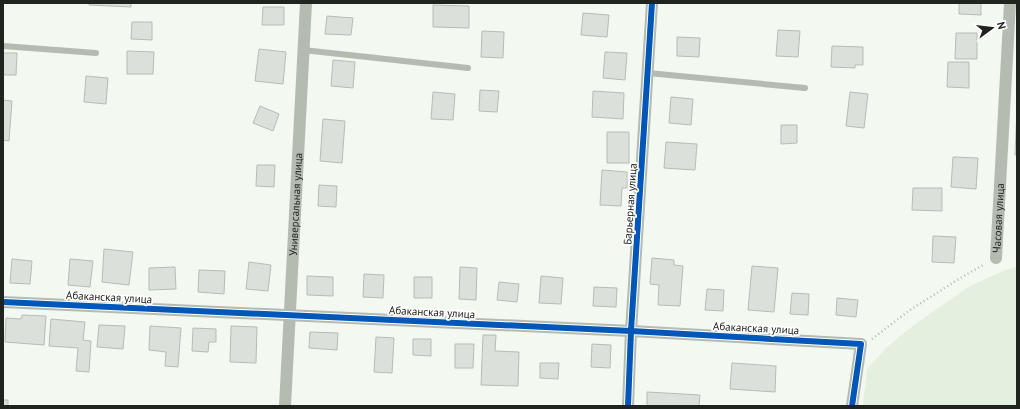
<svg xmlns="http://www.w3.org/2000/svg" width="1020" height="409" viewBox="0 0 1020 409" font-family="'PT Sans',sans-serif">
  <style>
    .built { fill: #e5efe0 }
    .building { fill: #dce0da; stroke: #b8bcb5 }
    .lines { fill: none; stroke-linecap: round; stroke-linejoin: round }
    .path { stroke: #b7bcb4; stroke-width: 2.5; stroke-dasharray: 1 3; stroke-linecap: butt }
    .lane { stroke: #b4bbb0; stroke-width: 6 }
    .street { stroke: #b4bbb0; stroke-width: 12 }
    .cycleway-casing { stroke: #fff; stroke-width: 8 }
    .cycleway { stroke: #0057b8; stroke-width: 6 }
    .labels { text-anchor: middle; stroke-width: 3.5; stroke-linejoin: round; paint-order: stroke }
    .street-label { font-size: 11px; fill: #20241e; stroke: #fff }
  </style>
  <rect width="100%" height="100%" fill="#f3f8f0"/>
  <path class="built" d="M1017,267v139h-154l4,-37 19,-21 28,-23 56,-39 35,-16z"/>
  <path class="building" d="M89,3h42v4l-42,-2z
    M959,3h22v12l-22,-1z
    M433,5l36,1v22l-36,-1z
    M263,7h21v18h-22z
    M583,13l26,2 -2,22 -26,-2z
    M327,16l26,2 -2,17 -26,-1z
    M132,22h20v18l-21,-1z
    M778,30l22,1 -2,26 -22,-1z
    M482,31l22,1 -1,26 -22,-1z
    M956,33h21v26h-22z
    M677,37l23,1 -1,19 -22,-1z
    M832,46l31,1v18h-8v3l-24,-1z
    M259,49l27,3 -3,32 -28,-3z
    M127,51l27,1 -1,22h-26z
    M605,52l22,1 -2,27 -22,-2z
    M3,53h14l-1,22h-13z
    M333,60l22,2 -2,26 -22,-2z
    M948,62h21v26l-22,-1z
    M86,76l22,2 -2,26 -22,-2z
    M480,90l19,1 -2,21 -18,-1z
    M593,91l31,2 -1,26 -31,-2z
    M433,92l22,2 -2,26 -22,-1z
    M850,92l18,2 -4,34 -18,-2z
    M671,97l22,2 -2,26 -22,-2z
    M3,100l9,1 -3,40 -6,-1z
    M260,106l19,8 -6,17 -20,-8z
    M1017,108v47h-2z
    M323,119l22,2 -3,42 -22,-2z
    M781,125h16v18l-16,1z
    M607,132h22v31h-22z
    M666,142l31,2 -2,26 -31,-2z
    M953,157l25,1 -2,31 -25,-2z
    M257,165h18l-1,22 -18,-1z
    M602,170l25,2v16h-5l-1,18 -21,-1z
    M319,185l18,1 -1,21 -18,-1z
    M913,188h29v23l-30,-1z
    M933,236l23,1 -2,26 -22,-1z
    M104,249l29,3 -4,33 -27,-3z
    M652,258l22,2v5l9,1 -3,40 -22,-1 1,-20 -9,-1z
    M12,259l20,2 -2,23 -20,-1z
    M70,259l23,2 -3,26 -22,-2z
    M249,262l22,3 -3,26 -22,-2z
    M752,266l26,2 -4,44 -26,-2z
    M175,267l1,22 -27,1v-22z
    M460,267l17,1 -1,32 -17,-1z
    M199,270l26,1 -1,23 -26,-2z
    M364,274l20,1 -1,23 -20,-1z
    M307,276l26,1v19l-26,-1z
    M541,276l22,2 -2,26 -22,-1z
    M414,277h18v21h-18z
    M499,282l20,2 -2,18 -20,-2z
    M594,287l23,1 -1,19 -23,-1z
    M707,289l17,1 -1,21 -18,-1z
    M792,293l17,1 -1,21 -18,-1z
    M837,298l21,2 -2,17 -20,-2z
    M22,315l24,1 -2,29 -39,-3 1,-24 15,1z
    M51,319l34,3 -2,18 8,1 -2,31 -13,-1 2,-23 -29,-2z
    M99,325l26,1 -2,23 -26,-2z
    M150,326l31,2 -3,39 -13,-1 1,-14 -17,-2z
    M231,326l26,1 -1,36 -26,-1z
    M193,328l23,1v13h-7l-1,10 -16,-1z
    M310,332l28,1 -1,17 -28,-2z
    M483,335h13l-1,16 24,1 -1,34 -37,-1z
    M376,337l18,1 -2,35 -18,-1z
    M413,339h18v17l-18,-1z
    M455,344h19l-1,24h-18z
    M592,344l19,1 -1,23 -19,-1z
    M540,363h19l-1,16 -18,-1z
    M732,363l44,3 -1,26 -45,-3z
    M647,392l53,3 -1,11h-52z
    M3,400h5v6h-5z"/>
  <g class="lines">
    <path class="path" d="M872,339l38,-29 52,-33 23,-13"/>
    <path class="lane" d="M3,46l93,7
      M303,50l165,18
      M648,73l157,15"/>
    <g class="street">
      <path id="s1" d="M996,258l14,-255"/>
      <path d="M3,302l628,29 230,13 -9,62"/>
      <path id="s2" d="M285,406l21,-403"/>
      <path d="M628,406l3,-75 21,-328"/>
    </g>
    <defs>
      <path id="cycleway" d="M3,302l628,29 230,13 -9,62
        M628,406l3,-75 21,-328"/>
    </defs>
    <use href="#cycleway" class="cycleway-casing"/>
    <use href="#cycleway" class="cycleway"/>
  </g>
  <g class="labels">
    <g class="street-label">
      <text transform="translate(630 204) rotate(-86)" y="4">Барьерная улица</text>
      <text dy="4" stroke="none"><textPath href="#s2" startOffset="202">Универсальная улица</textPath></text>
      <text dy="4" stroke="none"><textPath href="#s1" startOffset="40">Часовая улица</textPath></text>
      <text transform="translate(109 297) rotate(3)" y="4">Абаканская улица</text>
      <text transform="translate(432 312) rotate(3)" y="4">Абаканская улица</text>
      <text transform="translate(756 328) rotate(3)" y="4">Абаканская улица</text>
    </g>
  </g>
  <rect width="1020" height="409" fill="none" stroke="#20241e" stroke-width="8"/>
  <g transform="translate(992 28) rotate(75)" stroke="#ffffff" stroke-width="3" paint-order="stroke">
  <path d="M0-3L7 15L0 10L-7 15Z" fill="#20241e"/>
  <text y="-6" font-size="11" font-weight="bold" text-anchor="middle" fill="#20241e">N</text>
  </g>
</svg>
